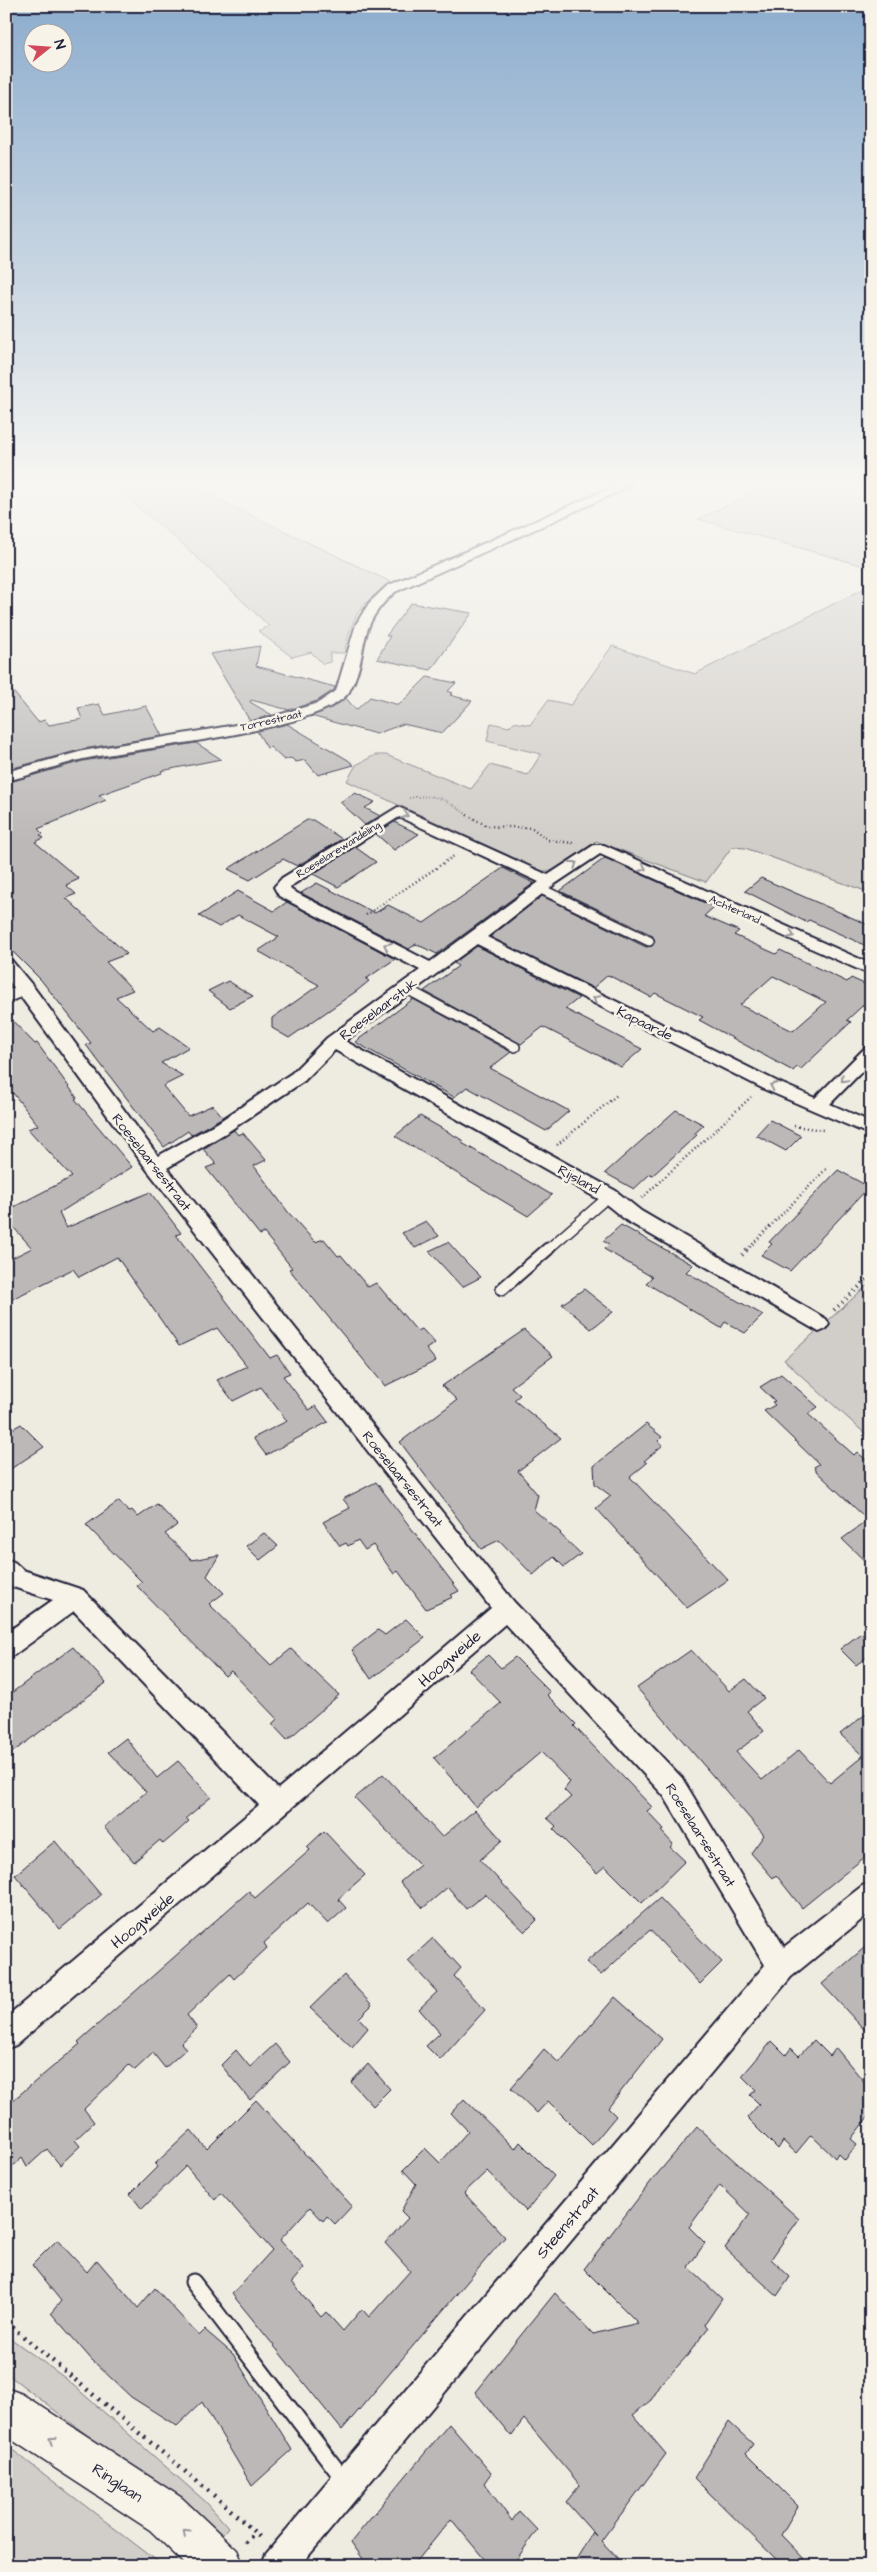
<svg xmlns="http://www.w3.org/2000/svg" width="877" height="2572" viewBox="0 0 877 2572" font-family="'Architects Daughter',sans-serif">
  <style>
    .green { fill: #d1cdc9; stroke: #7a7882 }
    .building { fill: #bbb8b7; stroke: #22223b; fill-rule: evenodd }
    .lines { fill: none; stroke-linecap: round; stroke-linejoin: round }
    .lane-far2-casing { stroke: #22223b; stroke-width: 12 }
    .lane-far1-casing { stroke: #22223b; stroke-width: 15 }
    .lane-casing { stroke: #22223b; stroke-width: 19 }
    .street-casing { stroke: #22223b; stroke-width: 4 }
    .secondary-casing { stroke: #22223b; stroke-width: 3 }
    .path-far3 { stroke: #22223b; stroke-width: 2; stroke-dasharray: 0.5 2.5; stroke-linecap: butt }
    .path-far2 { stroke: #22223b; stroke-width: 2.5; stroke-dasharray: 1 3; stroke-linecap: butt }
    .path-far1 { stroke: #22223b; stroke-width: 4; stroke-dasharray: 1 4.5; stroke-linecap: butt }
    .path { stroke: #22223b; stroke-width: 4.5; stroke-dasharray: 2 5.5; stroke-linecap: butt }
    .lane-far2 { stroke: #f7f3e8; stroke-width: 9 }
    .lane-far1 { stroke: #f7f3e8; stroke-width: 11 }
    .lane { stroke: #f7f3e8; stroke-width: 15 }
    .street { fill: #f7f3e8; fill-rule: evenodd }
    .secondary { fill: #f7f3e8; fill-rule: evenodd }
    .oneway { stroke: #97959a }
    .labels { text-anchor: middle; stroke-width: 5; stroke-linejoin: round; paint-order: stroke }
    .far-street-label { font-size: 11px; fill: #22223b; stroke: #f7f3e8 }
    .street-label { font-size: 14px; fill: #22223b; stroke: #f7f3e8 }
    .near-street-label { font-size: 16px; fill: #22223b; stroke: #f7f3e8 }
  </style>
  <rect width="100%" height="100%" fill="#eeebe1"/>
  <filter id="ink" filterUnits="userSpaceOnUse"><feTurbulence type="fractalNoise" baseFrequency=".02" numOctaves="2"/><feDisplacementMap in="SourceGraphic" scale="10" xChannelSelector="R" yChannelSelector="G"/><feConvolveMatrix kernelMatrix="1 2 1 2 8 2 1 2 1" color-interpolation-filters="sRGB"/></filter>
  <g filter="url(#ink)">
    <path class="green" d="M113,486h77l203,97c-34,20 -40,32 -49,70h-14v9l-7,2 -12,-12 -19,5 -34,-26 11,-5 -82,-78z
      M768,486h103v82l-173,-49z
      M871,585v308l-126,-45 -13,-1 -26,35 -110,-41 -41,30h-15l-193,-90 9,-16 19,-10h11l85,34 19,-24 38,10 13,-21 -54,-13 4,-18 18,4 5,-5 16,3 18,-25 23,5 41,-59 83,28z
      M871,1282v157l-87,-79z
      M6,2335l59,43 141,124 22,25 -8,10 -214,-164z
      M6,2445l155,119 1,2h-156z"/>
    <path class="building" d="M411,603l61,10 -41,57 -54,-11 13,-23h-4z
      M260,646l-4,20 79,21 -1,3 -17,11 -28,9 -38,-10 -1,2 22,13 -22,6 -40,-67z
      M427,677l29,6 -8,8 5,2 -3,2 22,6 -30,32 -39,-9 -27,10 -65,-18 22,-9 12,-10 11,13 14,-13 29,8z
      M6,683l32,39 7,-2 4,5 33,-6 -4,-11 21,-4 6,11 41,-9 16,30 -79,13 -77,21z
      M287,724l61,36 6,5 -36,10 -13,-15 -9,2 -5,-4 -7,2 -14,-13 -3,1 -10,-17z
      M196,743l25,16 -60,12 1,2 -63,22 7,5 -68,29 5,5 -3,1 4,3 -9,4 44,37 -13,6 10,9 -10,4 61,56 -21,8 27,28 -17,7 37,34 7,-4 29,20 -28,16 22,13 -20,10 25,30 25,-11 10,12 -32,18 -3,-4 -24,16 -78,-102 5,-2 -50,-63 -35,-35v-162l77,-22z
      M355,793l20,9 -10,6 15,8 -15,9 -25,-23z
      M307,820h6l29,19 -45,27 -14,-7 -33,21 -22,-11z
      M394,822l25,12 -25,16 -18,-16z
      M355,847l21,15 -38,25 -25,-13z
      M605,858l109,49 -10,9 35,15 -5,4 42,19 4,-4 67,32 4,-4 20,9v11l-24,22 4,2 -50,47 -4,-2 -4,4 -94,-51 4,-3 -48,-24 -4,4 -43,-22 -15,13 -103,-51 52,-41 104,51 6,-1 3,-5 -3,-6 -92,-44zM773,976l53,26 -33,29 -53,-26z
      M503,868l31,15 -97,71 -21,-10 -7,5 -108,-56 16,-10 58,30 13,-8 36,18z
      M761,878l110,48v22l-62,-28 -3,2 -61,-31z
      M238,891l36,20 13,-9 108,57 -29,20 3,2 -11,9 -69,48 -17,-10v-10l47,-33 -61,-34 21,-14 -41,-22 -19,12 -20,-11z
      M477,946l102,52 -14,11 77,40 -21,18 -78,-40 -22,17 -97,-53 33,-24 1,-1 -4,-3z
      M228,981l25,15 -23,12 -22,-17z
      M413,999l98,53 -21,16 79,43 -23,20 -79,-44 -13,10 -99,-55z
      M6,1014l29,30 2,-1 40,55 -2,1 57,68 -73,46 7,15 84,-36 31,41 -5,2 94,123 7,-3 13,18 -7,3 26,34 7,-4 12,16 -62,33 -13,-17 34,-17 -26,-34 -28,14 -16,-21 30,-14 -30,-38 -38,18 -62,-89 -38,20 -6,-8 -67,33v-41l26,-13 -26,-29v-8l66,-34 -44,-48 10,-4 -25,-32 -7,2z
      M676,1110l28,15 -10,9 3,1 -44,40 -3,-1 -16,15 -29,-16z
      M420,1116l44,25 -2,2 90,52 -24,21 -133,-80z
      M770,1120l31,16 -15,15 -30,-16z
      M234,1130l4,5 5,-2 23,27 -12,6 34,46 27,30 9,-3 14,17 3,-1 27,32 8,-4 41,48 5,-2 13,14 -9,6 10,12 -51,25 -96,-117 3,-1 -28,-35 -4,2 -54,-67 10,-4 -13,-15z
      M838,1170l31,17 -79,84 -29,-16 11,-11 -3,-2z
      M426,1221l13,15 -24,12 -13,-15z
      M621,1225l72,40 -7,7 77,43 -18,18 -20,-11 -4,6 -75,-45 6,-6 -48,-28 5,-5 -6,-3z
      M448,1242l18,20 15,15 -19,10 -33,-36z
      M584,1289l29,23 -22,17 -29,-25z
      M524,1330l29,26 -42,31 9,8 -6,5 47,38 -43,33 20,24 -4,15 27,23 -1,1 21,20 -17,13 -10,-10 -21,18 -34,-35 -18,9 -81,-107 57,-42 -15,-14z
      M781,1374l37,33 -10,7 46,41 3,-3 14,12v103l-29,-28 26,-19 -51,-48 -3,-5 5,-3 -55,-53 11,-6 -3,-3 3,-1 -15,-14z
      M21,1424l23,23 -38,25v-39z
      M646,1424l16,13 -4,4 5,4 -19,16 3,2 -17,14 98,103 -41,28 -91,-100 15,-12 -16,-12 -1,-18z
      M376,1482l83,109 -8,4 2,2 -27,12 -28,-38 -4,3 -21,-29 -8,5 -7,-10 -10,6 -2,-3 -6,3 -17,-24 27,-14 -7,-9z
      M119,1501l10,11 3,-2 6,7 19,-13 20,21 -12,9 27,26 27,-5 -12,21 17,17 -15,11 62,61 20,-16 48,46 -52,45 -15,-16 5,-5 -46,-48 -6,5 -88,-90 5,-4 -56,-57z
      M264,1533l14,13 -18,14 -14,-14z
      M406,1619l19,19 -54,41 -19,-29 26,-20 7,5z
      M861,1633l10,9v12l-15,11 -16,-16z
      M73,1647l33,36 -100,74v-60z
      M691,1650l38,41 17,-12 18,19 -17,13 17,20 -28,21 26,28 37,-30 31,33 33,-27 -23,-22 31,-24v142l-69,56 -26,-33 -3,3 -22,-25 13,-18 -127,-147z
      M488,1655l13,13 14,-11 35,35 -3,3 29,29 -2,2 78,81 -5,4 17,18 -2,3 11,12 -3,3 15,14 -43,42 -37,-37 -8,7 -44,-44 3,-3 -9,-8 24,-21 -7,-7 6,-8 -29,-30 -65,55 -42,-49 67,-55 -32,-33z
      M126,1738l31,40 21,-17 33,36 -25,21 3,3 -13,12 -13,11 -3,-4 -26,22 -30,-35 42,-35 -38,-40z
      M383,1774l59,63 33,-27 27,30 -22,20 57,60 -12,12 -40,-38 -19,15 -18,-22 -25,21 -23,-26 20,-17 -65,-67z
      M324,1831l41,44 -27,24 8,9 -18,16 -20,-21 -44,40 3,5 -33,31 -4,-5 -43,41 10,13 -16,15 5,6 -21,19 -12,-15 -18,17 -6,-5 -45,44 10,13 -19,18 5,6 -20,19 -13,-16 -20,18 -5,-9 -16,14v-66l74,-62 -2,-2 171,-151 6,7 55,-48 -3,-3z
      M55,1841l46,54 -41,34 -45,-54z
      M660,1898l62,64 -22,22 -50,-54 -49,45 -15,-13z
      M433,1938l28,30 -7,8 31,34 -45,50 -14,-14 14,-13 -21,-24 18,-17 -29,-31z
      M871,1942v95l-49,-53z
      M344,1975l28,30 -13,13 9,10 -16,19 -42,-39z
      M615,1997l47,42 -54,69 8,8 -24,29 -44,-44 -11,12 -26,-25 33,-39 15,14z
      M814,2040l16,16 6,-8 35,42v23l-20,26 6,5 -12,16 -7,-7 -3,5 -24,-23 -15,18 -13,-12 -5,8 -31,-31 12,-14 -9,-9 6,-5 -14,-14 30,-35 14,14 5,-7 8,8z
      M275,2044l15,18 -40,38 -29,-35 15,-15 14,17z
      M368,2064l22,25 -17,17 -22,-24z
      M464,2099l51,50 5,-7 34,34 -28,35 -39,-40 -23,22 41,44 -163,193 -110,-136 40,-44 -51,-57 -6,7 -29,-34 -44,43 -12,-15 27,-27 -2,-3 36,-34 16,19 49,-49 96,106 -17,18 -8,-8 -4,5 -13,-14 -30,33 24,28 -12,14 29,35 5,-5 17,19 19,-22 7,8 41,-46 -25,-28 23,-25 -7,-7 15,-27 -13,-14 22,-22 15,15 28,-32 -17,-18z
      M697,2127l102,92 -28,40 19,18 -13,19 -52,-48 25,-34 -30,-29 -31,42 16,16 -17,24 34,32 -17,25 3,4 -21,28 -25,27 -11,17 -18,15 33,39 -65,87 24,25h-53l21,-34 3,4 -30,-34 14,-17 -56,-66 -13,17 -36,-44 80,-99 38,41 45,-11 -54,-54 69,-90z
      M57,2240l30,32 10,-12 41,48 17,-20 44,48 6,-6 28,24 59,96 -40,36 -50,-84 -25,24 -46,-29 -39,-37 -41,-47 10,-12 -29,-36z
      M729,2422l24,22 -7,10 52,52 -17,29 30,31h-28l-89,-88z
      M449,2424l42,49 -7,10 28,38 7,-10 18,19 -25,36h-22l-39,-47 -38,47h-45l-17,-24z"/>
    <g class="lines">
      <defs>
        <path id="lane-far2" d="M541,889l108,52
          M405,988l110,59
          M547,1250l62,-54"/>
        <path id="lane-far1" d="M502,1289l46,-40"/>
        <path id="lane" d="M193,2282l152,199"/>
        <path id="street" d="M615,486h16l-236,106c-42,36 -24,61 -46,100 -27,39 -213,56 -266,67 -26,6 -51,16 -77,22v-9l77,-21 176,-30 59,-18 18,-12 20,-67 13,-21 18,-17z
          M398,807l150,68 46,-30h10l267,119v11l-271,-121 -45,30 -68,53 291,145 37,16 50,-50 6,-2v16l-41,42 41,18v13l-105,-45 -289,-146 -132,97 271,150 25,20 185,108 3,5 -3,5 -7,3 -192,-111 -25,-20 -267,-151 -31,31 -75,50 -62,37 347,434 168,176 102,169 78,-61 9,-4v30l-80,65 -491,589h-39l5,-12 499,-589 -101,-169 -159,-172 -489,421 -10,4v-32l253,-212 -185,-194 -60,44 -8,3v-25l47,-33 -46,-15 -1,-26 8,3 9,8 60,20 195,199 213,-181 -343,-437 -127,-174 -15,6v-12l8,-3 -8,-11v-17l6,1 20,24 126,171 59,-33 75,-50 35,-35 93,-68 -141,-74 -5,-9 8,-9zM399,817l140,65 -109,80 -139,-72 -1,-2 4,-4z"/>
        <path id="secondary" d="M6,2388l16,6 160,104 55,52 7,16h-57l-37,-36 -144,-94z"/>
      </defs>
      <use href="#lane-far2" class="lane-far2-casing"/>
      <use href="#lane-far1" class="lane-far1-casing"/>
      <use href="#lane" class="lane-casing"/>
      <use href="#street" class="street-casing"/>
      <use href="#secondary" class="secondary-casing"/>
      <path class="path-far3" d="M409,798c29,-5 37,2 60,18"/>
      <path class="path-far2" d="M467,815l20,11 45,2 16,12 25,3
        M366,915l88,-59
        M794,1126l29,4
        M557,1145l60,-50
        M642,1198l109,-101
        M747,1250l80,-82"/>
      <path class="path-far1" d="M742,1255l6,-6
        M834,1310l37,-34"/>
      <path class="path" d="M6,2322l217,181 40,37
        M245,2543l10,-11"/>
      <use href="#lane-far2" class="lane-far2"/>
      <use href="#lane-far1" class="lane-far1"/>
      <use href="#lane" class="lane"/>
      <use href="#street" class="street"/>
      <use href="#secondary" class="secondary"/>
    </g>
    <defs><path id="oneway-chevron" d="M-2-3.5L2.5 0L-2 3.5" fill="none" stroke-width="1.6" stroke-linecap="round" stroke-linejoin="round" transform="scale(1.25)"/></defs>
    <g class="oneway">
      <use href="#oneway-chevron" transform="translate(405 815) rotate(20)"/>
      <use href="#oneway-chevron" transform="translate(574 864) rotate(-34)"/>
      <use href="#oneway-chevron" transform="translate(643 868) rotate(24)"/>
      <use href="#oneway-chevron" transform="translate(791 935) rotate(24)"/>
      <use href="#oneway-chevron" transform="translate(387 946) rotate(-152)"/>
      <use href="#oneway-chevron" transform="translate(596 999) rotate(-154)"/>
      <use href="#oneway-chevron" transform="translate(844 1079) rotate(135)"/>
      <use href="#oneway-chevron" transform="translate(773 1086) rotate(-155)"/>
      <use href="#oneway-chevron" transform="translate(52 2440) rotate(-147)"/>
      <use href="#oneway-chevron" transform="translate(186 2532) rotate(-137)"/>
    </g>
  </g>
  <linearGradient id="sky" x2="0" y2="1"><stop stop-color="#8dadce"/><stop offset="0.57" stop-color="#f7f6f2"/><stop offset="1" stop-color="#f7f6f2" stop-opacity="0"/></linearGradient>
  <rect width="877" height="846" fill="url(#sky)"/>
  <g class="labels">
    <g class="far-street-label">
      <text transform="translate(271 720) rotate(-13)" y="4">Torrestraat</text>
      <text transform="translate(338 849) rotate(-32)" y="4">Roeselarewandeling</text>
      <text transform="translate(735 909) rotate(24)" y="4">Achterland</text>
    </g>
    <g class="street-label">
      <text transform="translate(378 1009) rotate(-37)" y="5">Roeselaarstuk</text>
      <text transform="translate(645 1023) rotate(26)" y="5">Kapaarde</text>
      <text transform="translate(152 1162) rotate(52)" y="5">Roeselaarsestraat</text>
      <text transform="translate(579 1179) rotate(29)" y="5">Rijsland</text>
      <text transform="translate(403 1479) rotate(51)" y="5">Roeselaarsestraat</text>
      <text transform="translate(701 1835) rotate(58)" y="5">Roeselaarsestraat</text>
    </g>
    <g class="near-street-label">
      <text transform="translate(449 1658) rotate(-41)" y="6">Hoogweide</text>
      <text transform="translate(142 1920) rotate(-40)" y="6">Hoogweide</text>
      <text transform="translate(567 2222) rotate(-50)" y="6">Steenstraat</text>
      <text transform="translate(118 2482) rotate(33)" y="6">Ringlaan</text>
    </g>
  </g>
  <rect width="877" height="2572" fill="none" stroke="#f7f3e8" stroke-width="25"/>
  <rect x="12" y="12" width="852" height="2547" fill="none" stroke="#22223b" stroke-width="2" filter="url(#ink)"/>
  <g transform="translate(48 48) rotate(73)"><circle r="24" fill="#f7f3e8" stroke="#a29fa3"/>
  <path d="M0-4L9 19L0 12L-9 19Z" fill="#d1495b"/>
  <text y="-8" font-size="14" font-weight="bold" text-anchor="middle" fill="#22223b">N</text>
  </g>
</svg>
